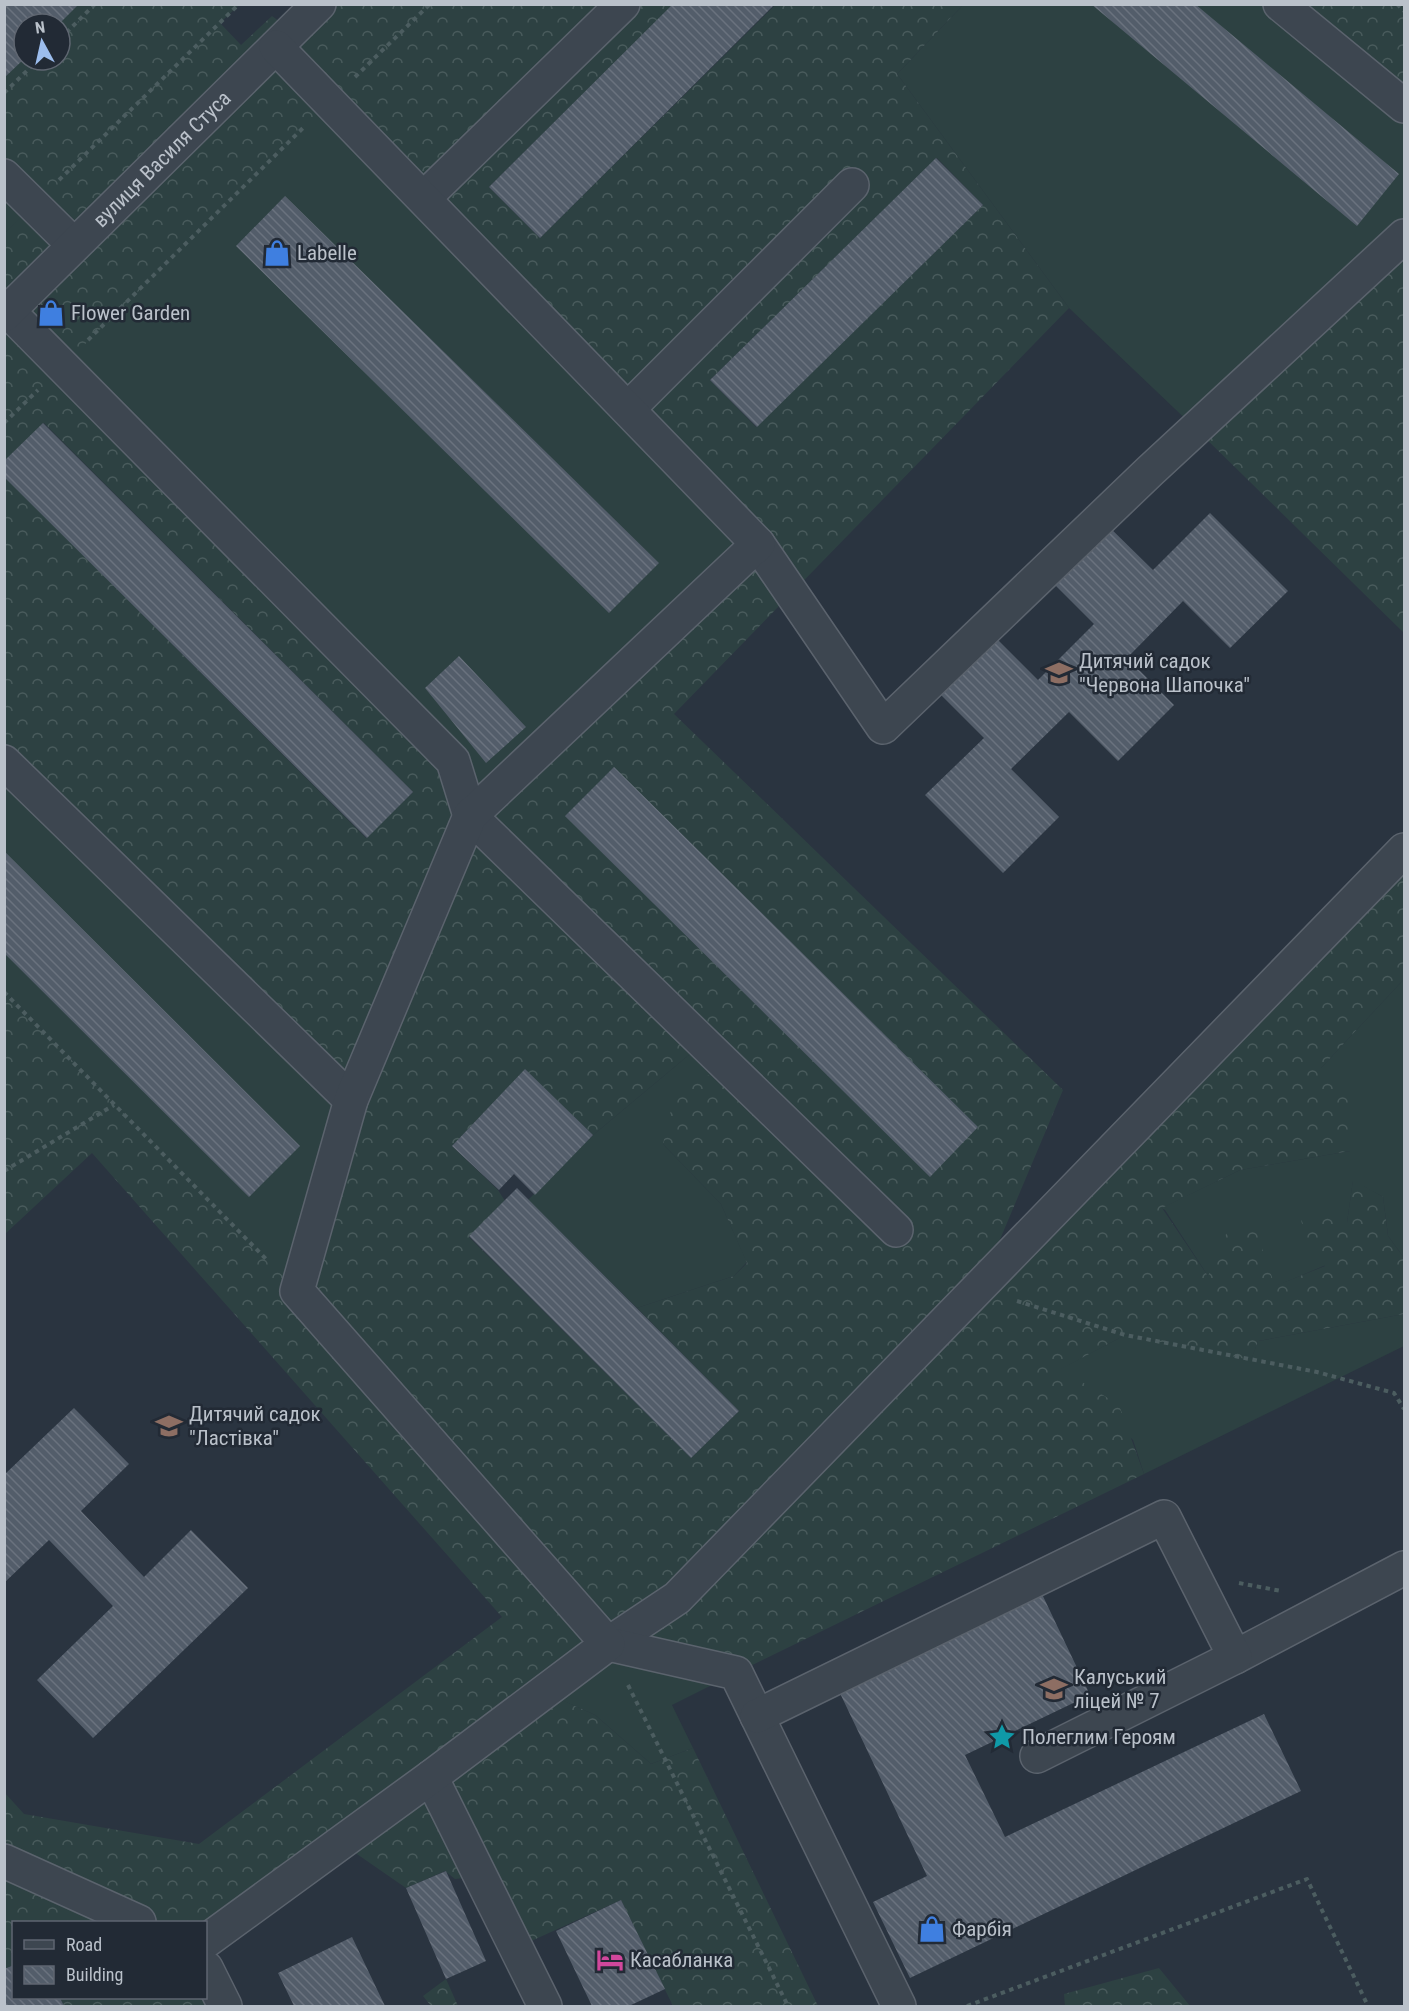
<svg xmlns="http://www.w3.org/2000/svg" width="1409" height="2011" viewBox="0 0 1409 2011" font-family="'Roboto Condensed',sans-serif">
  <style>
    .grass { fill: #2d4142 }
    .forest { fill: url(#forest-crowns); fill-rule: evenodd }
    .building { fill: url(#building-back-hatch) }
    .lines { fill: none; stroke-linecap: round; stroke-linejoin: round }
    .minor-casing { stroke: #5b636d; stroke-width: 36 }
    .path { stroke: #4c5d60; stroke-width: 4; stroke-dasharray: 4.5 4.5; stroke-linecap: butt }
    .minor { stroke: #3d4650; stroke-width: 33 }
    .labels { text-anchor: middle; stroke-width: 5; stroke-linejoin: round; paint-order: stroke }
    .street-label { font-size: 21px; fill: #bac1ca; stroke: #222a35 }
    .poi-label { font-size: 21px; fill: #bac1ca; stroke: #222a35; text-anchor: start }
  </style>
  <defs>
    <pattern id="forest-crowns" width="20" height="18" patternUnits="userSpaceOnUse" patternTransform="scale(1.5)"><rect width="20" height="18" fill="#2d4142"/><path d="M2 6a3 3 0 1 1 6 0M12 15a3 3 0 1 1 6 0" fill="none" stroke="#495b5c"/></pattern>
    <pattern id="building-back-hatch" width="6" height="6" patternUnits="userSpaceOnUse" patternTransform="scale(1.5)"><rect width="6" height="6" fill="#535d6a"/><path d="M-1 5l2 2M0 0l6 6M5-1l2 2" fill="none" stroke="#6a727e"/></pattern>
  </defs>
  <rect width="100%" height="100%" fill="#2a3440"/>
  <path class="grass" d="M5,5h90l-35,34v-15h-36v36h14l-33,33z
    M963,5h317l124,101v128l-208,195 -127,-121 -172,-234z
    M330,101l428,443 -288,272 -409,-449z
    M5,176l29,29 -29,28z
    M4,762l347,338 -54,191 -292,-299z
    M1404,979v279l-16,-22 -5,-39 -30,-16 -6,42 -21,42 -52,22 -66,-11 -43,-66 -4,-2 79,-38 110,-19 -30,-82z
    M703,1043l24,22 -64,79 58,60 26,58 -13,14 -97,32 -109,-108 65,-65z
    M1404,1314v32l-260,128 -11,-34 -73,-71 65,-34 126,24 7,-18z
    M608,1644l128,29 -64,32 21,43 -42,16 -56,-49 -52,-23z"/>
  <path class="forest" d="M95,5h144l-19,18 21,22 31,-29 20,15 27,-26h354l-184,182 51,51 235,-233h188l-66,69 172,234 -395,406 389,376 -83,197 424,-437v129l-83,89 30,27 -1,56 -110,19 -78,38 46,68 22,-51 26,5 19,56 50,-20 -17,-19 -8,-31 33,-4 14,11 6,-43 30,17 5,39 16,22v56l-146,27 -7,19 -126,-25 -64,34 58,36 25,69 -408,199 -128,-29 -64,48 51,23 56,49 42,-16 125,258h-145l-52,-106 -105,48 -36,-72 -25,3 -10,-8 -39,17 -65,-45 -135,79h-192l-1,43 -8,4v-176l19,21 175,30 303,-227 -410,-464 -87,81v-242l292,298 54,-190 -346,-338v-285l361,361 47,-46 -369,-369 -39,38v-228l28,-28 -28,-29v-83l33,-33h22v-21zM330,102l424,446 -284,268 -17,-55 -391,-394zM937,158l46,47 -227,222 -46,-47zM703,1043l23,23 -51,27 -12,51 58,60 26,59 -13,13 -97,32 102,103 -48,47 -222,-221 36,-36 -7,-11 -46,-44 73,-76 68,65z
    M1280,5h124v101z
    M1404,236v397l-208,-204z
    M1159,1968l31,38h-125l-1,-12z
    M446,1979l12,27h-27l-8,-10z
    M60,1998h146l16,8h-158z"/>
  <path class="building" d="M4,4h75l-20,20h-35v35l-20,19z
    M673,4h102l-235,234 -51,-51z
    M1091,4h104l204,170 -42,52z
    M936,158l47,47 -226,222 -47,-47z
    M285,196l374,367 -50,50 -373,-367z
    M43,423l370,369 -46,46 -363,-361v-16z
    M1210,513l78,78 -58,57 -47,-47 -56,57 47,47 -56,56 -49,-49 -58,57 48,48 -56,56 -78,-78 59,-57 -50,-50 56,-56 48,48 56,-56 -48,-48 56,-56 51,50z
    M459,656l67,71 -40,36 -61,-75z
    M614,767l364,360 -48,50 -365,-361z
    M4,851l296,295 -51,51 -245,-244z
    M525,1069l68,66 -58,60 -21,-21 -15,16 -47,-44z
    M517,1188l222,223 -48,47 -222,-222z
    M74,1408l55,56 -48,47 63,66 47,-47 57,58 -155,150 -56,-58 76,-74 -64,-66 -45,43v-108z
    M1041,1592l49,103 -125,60 40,82 259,-123 37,77 -391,187 -37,-76 54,-26 -89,-187z
    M446,1871l40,90 -40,18 -40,-91z
    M621,1900l44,89 -36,17h-37l-36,-75z
    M352,1937l33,69h-91l-16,-33z
    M14,1965v33h46l4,8h-60v-37z"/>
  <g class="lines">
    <defs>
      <g id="minor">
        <path d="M1280,4l124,102"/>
        <path d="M4,176l70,69"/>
        <path d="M424,198l199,-194"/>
        <path d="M8,311l445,450 17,55 426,414"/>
        <path id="s1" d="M4,315l315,-311"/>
        <path d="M628,409l224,-224"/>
        <path d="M758,544l125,183 267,-256 254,-235"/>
        <path d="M4,762l347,338"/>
        <path d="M608,1644l69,-46 727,-748"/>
        <path d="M608,1644l128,29 163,333"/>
        <path d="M1235,1657l169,-89"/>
        <path d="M757,1716l407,-199 71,140 -198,99"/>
        <path d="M431,1777l114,229"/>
        <path d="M4,1861l135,61"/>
        <path d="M206,1941l225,-164 177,-133 -311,-353 54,-191 119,-284 288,-272 -482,-497"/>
        <path d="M206,1968l19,38"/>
      </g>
    </defs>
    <use href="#minor" class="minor-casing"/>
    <path class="path" d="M1397,4l7,7
      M60,39l35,-35
      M355,77l75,-73
      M4,93l34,-33
      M59,180l180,-176
      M88,340l217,-214
      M4,423l34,-33
      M4,992l263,268
      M4,1171l110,-66
      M1017,1301l108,34 192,37 77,21 10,16
      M1239,1583l42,8
      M628,1685l160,321
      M967,2006l340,-127 61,127"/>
    <use href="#minor" class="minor"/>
  </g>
  <defs>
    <symbol id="shop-bare" viewBox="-9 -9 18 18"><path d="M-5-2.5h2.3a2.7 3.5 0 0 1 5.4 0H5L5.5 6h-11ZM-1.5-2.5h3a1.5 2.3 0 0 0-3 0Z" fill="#3f7fe0" stroke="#222a35" stroke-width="2.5" paint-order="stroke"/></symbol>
    <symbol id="school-bare" viewBox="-9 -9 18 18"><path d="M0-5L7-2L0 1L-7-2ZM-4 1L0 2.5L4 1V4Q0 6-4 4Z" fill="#8d6e63" stroke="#222a35" stroke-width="2.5" paint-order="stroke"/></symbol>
    <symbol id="sight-bare" viewBox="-9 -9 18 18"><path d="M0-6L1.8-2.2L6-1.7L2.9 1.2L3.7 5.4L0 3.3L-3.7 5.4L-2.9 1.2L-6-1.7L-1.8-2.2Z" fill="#0f9aa8" stroke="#222a35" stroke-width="2.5" paint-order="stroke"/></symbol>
    <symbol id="hotel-bare" viewBox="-9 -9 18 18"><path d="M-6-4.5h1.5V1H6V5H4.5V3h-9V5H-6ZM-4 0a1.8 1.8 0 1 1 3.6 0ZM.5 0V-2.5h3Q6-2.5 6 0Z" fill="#d1479c" stroke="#222a35" stroke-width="2.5" paint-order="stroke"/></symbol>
  </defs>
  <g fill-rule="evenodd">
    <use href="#shop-bare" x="258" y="234" width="38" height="38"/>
    <use href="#shop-bare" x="32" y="294" width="38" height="38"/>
    <use href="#school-bare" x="1040" y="654" width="38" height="38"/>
    <use href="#school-bare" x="150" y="1407" width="38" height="38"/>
    <use href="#school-bare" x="1035" y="1670" width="38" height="38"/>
    <use href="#sight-bare" x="983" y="1718" width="38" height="38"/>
    <use href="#shop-bare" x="913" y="1910" width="38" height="38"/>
    <use href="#hotel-bare" x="591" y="1941" width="38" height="38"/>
  </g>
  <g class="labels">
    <g class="street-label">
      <text dy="7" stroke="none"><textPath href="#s1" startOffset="222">вулиця Василя Стуса</textPath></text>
    </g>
    <g class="poi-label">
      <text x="297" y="260">Labelle</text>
      <text x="71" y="320">Flower Garden</text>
      <text x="1079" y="668">Дитячий садок<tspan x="1079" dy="24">"Червона Шапочка"</tspan></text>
      <text x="189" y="1421">Дитячий садок<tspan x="189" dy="24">"Ластівка"</tspan></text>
      <text x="1074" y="1684">Калуський<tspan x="1074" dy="24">ліцей № 7</tspan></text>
      <text x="1022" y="1744">Полеглим Героям</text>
      <text x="952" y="1936">Фарбія</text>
      <text x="630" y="1967">Касабланка</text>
    </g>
  </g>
  <rect width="1409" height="2011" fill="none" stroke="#bac1ca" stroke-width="12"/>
  <rect x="12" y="1921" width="195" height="78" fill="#222a35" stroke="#5f6671" stroke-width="1.5"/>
  <rect x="24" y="1940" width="30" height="9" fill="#3d4650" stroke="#5f6671" stroke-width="1.5"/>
  <text x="66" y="1951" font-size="18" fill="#bac1ca">Road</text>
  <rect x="24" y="1966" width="30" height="18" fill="url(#building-back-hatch)" stroke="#5f6671" stroke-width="1.5"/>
  <text x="66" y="1981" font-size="18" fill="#bac1ca">Building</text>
  <g transform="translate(42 42) rotate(352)"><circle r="28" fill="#222a35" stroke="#5f6671" stroke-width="1.5"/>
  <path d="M0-4.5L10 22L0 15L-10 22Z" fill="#9cbded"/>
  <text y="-9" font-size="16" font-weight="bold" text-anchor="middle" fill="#bac1ca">N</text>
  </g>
</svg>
